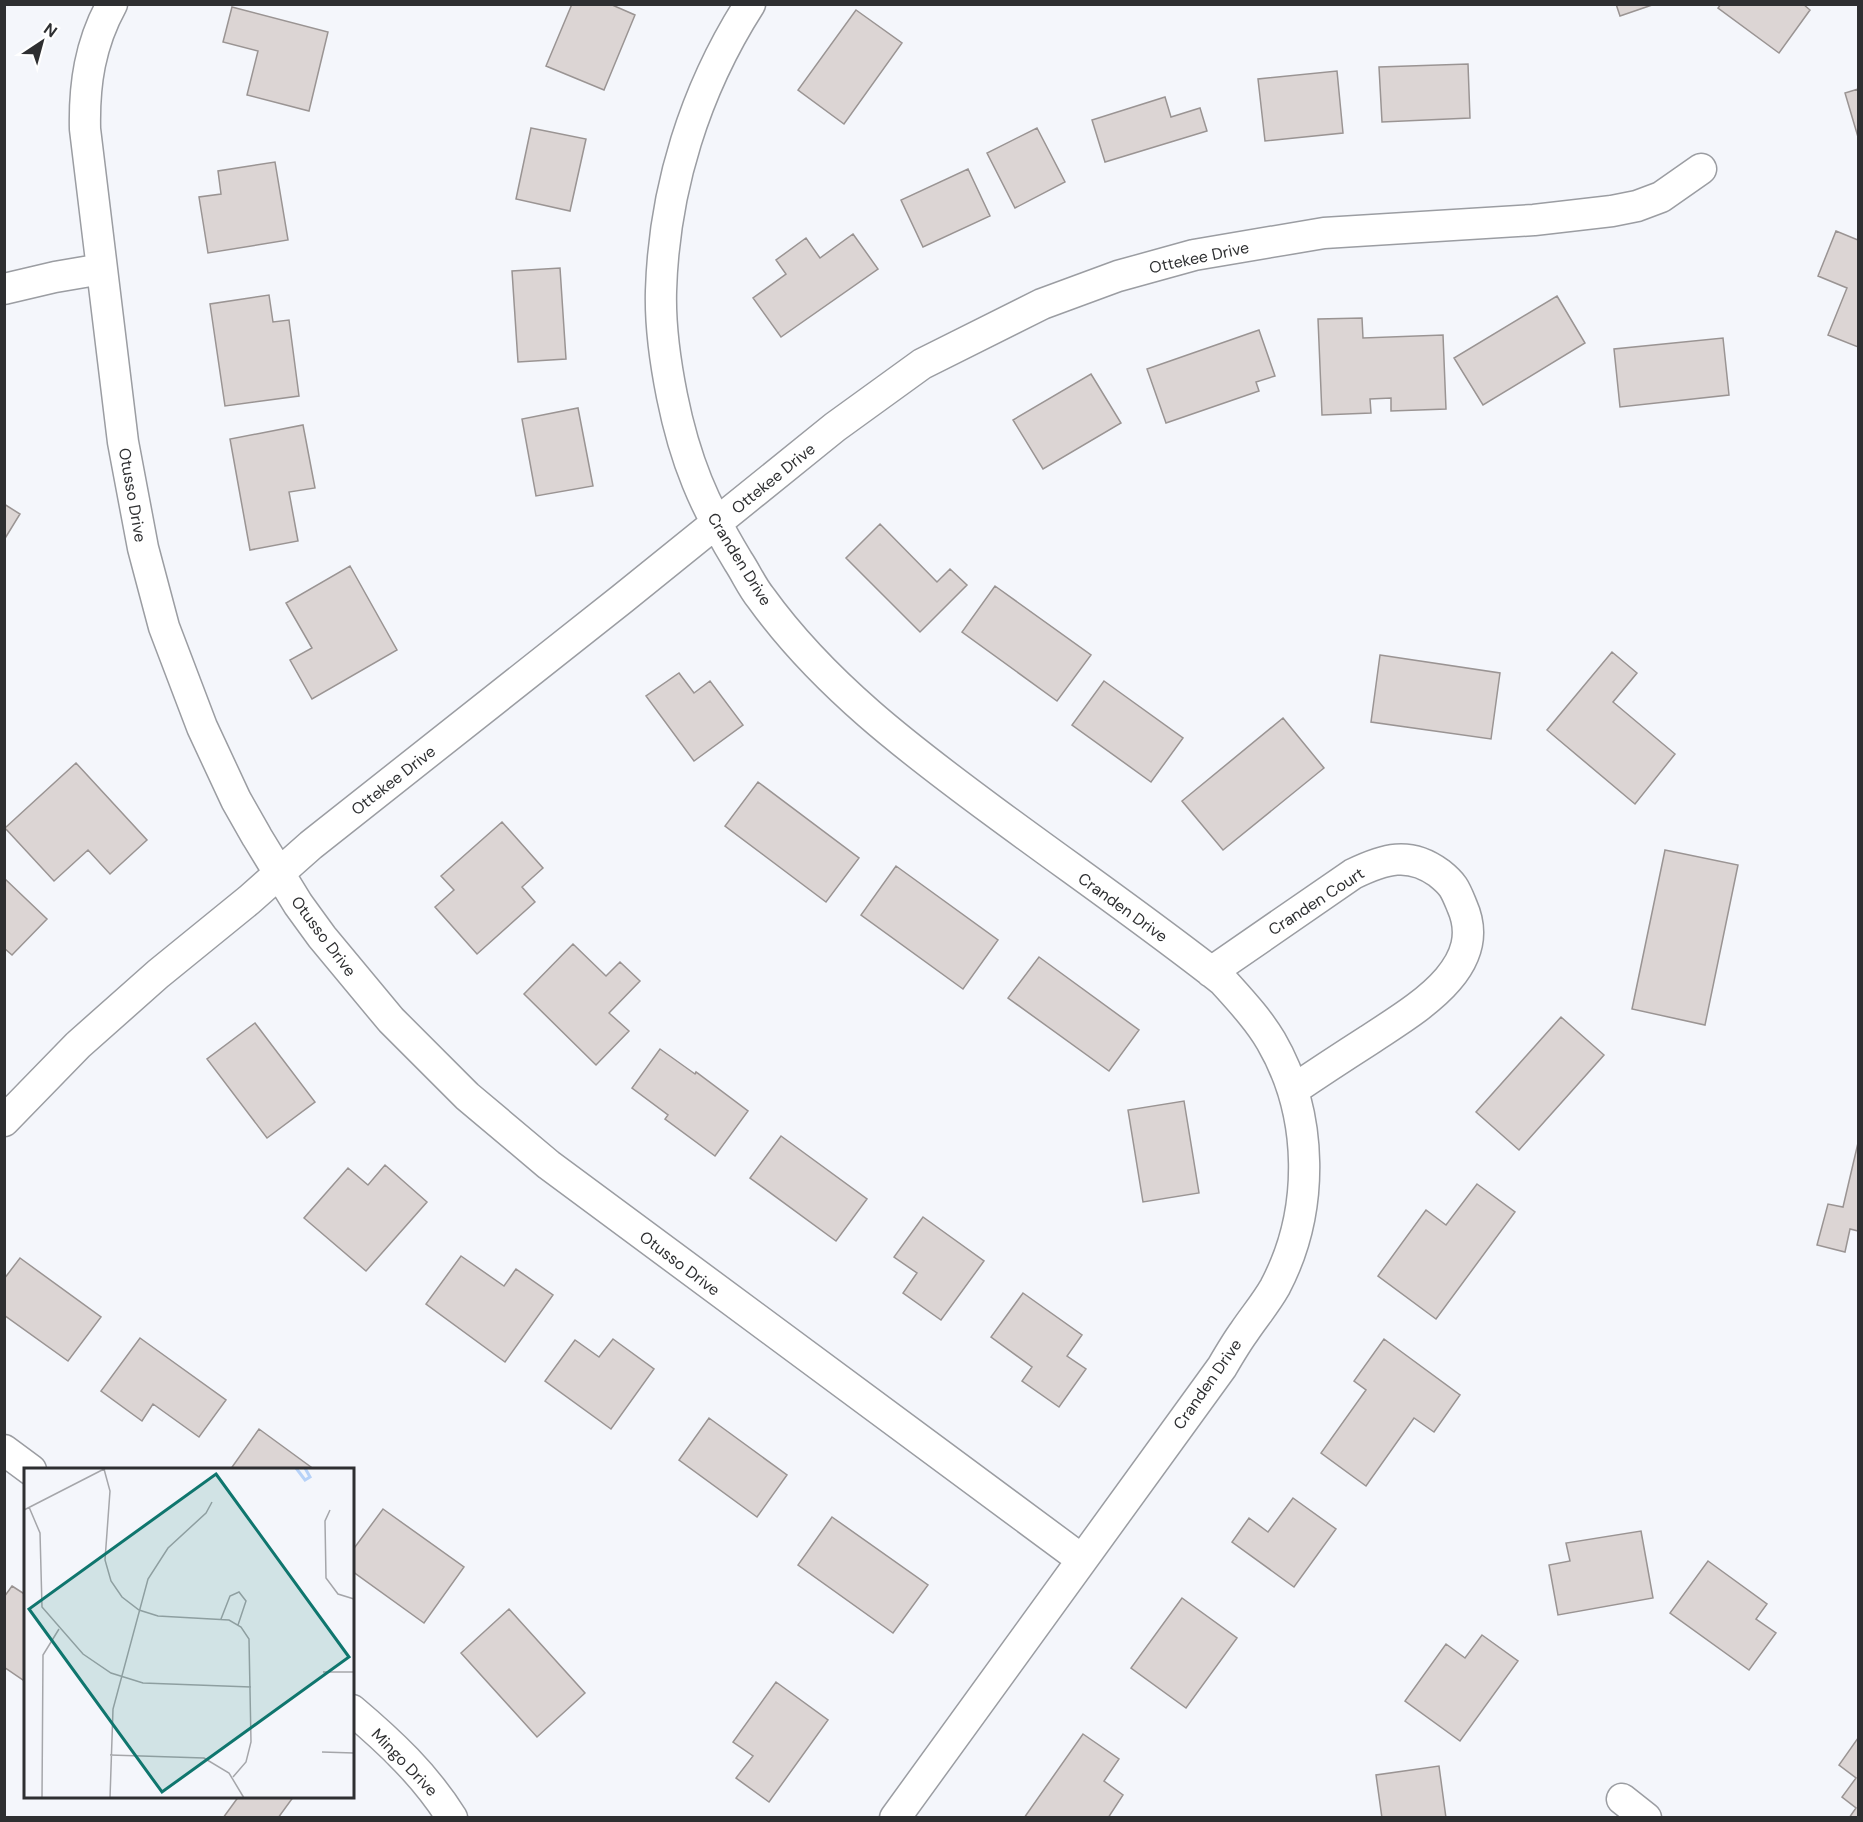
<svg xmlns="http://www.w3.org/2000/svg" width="1863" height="1822" viewBox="0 0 1863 1822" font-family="'DM Sans',sans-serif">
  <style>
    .building { fill: #dcd5d4; stroke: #9a9493; stroke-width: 1.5 }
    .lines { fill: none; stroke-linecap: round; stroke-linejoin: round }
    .minor-casing { stroke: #9b9da2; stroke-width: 33 }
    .minor { stroke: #fff; stroke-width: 30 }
    .labels { text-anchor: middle; stroke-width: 6; stroke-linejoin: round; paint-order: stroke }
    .street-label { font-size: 16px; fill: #2e2f31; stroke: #fff }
    .inset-river { fill: none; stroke: #b7d2f8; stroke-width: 3 }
    .inset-road { fill: none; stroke: #a5a6aa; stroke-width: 1.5 }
    .view { fill: #0f766e; fill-opacity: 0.15; stroke: #0f766e; stroke-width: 3 }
    .inset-edge { fill: none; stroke: #2e2f31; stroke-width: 3 }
  </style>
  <rect width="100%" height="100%" fill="#f4f6fb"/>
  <path class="building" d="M572,4h38l25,11 -31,75 -58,-24z
    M1616,4h39l-35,12z
    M1721,4h82l7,6 -31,43 -61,-45z
    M232,7l96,25 -19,79 -62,-16 11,-44 -35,-9z
    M856,10l46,33 -58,81 -46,-34z
    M1468,64l2,54 -88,4 -3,-55z
    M1337,71l6,62 -78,8 -7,-62z
    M1858,89v48l-13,-44z
    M1165,97l6,20 29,-9 7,23 -102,31 -13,-42z
    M531,128l55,11 -16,72 -54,-12z
    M1037,128l28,54 -50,26 -28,-55z
    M275,162l13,78 -80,13 -9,-56 22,-3 -3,-23z
    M968,169l22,47 -67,31 -22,-47z
    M1836,231l22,9v107l-30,-12 19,-47 -29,-12z
    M853,234l25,35 -97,68 -28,-39 33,-24 -10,-14 30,-22 14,20z
    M560,268l6,91 -48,3 -6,-91z
    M269,295l4,27 16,-2 10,76 -74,10 -15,-102z
    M1557,296l28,47 -102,62 -29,-47z
    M1362,318l1,20 80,-3 3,74 -55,2v-13l-21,1 1,14 -49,2 -4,-96z
    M1259,330l16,46 -19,6 3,9 -93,32 -19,-54z
    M1723,338l6,57 -109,12 -6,-58z
    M1091,374l30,49 -78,46 -30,-49z
    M578,408l15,78 -57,10 -14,-77z
    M303,425l12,63 -26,4 9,49 -48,9 -20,-111z
    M4,504l16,10 -16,26z
    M880,524l57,58 13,-13 17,16 -47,47 -74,-74z
    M350,566l47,84 -85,49 -22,-39 22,-12 -26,-45z
    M995,586l96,69 -34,46 -95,-69z
    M1612,652l25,21 -24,29 62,52 -40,50 -88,-74z
    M1380,655l120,18 -9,66 -120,-17z
    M679,673l15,20 16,-12 33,44 -49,36 -48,-65z
    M1104,681l79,57 -32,44 -79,-57z
    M1283,718l41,50 -101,82 -41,-49z
    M76,763l71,77 -37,34 -22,-24 -34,31 -49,-53z
    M758,782l101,76 -33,44 -101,-76z
    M502,822l41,46 -21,19 13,15 -58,52 -42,-47 19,-17 -13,-14z
    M1665,850l73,15 -33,160 -73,-16z
    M896,866l102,74 -35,49 -102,-74z
    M4,878l43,41 -35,36 -8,-7z
    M573,944l33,32 14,-14 20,19 -31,32 20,18 -33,34 -72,-71z
    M1039,957l100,73 -30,41 -101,-73z
    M1561,1017l43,38 -85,95 -43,-38z
    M255,1023l60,79 -48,36 -60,-79z
    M660,1049l35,25 1,-2 52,39 -33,45 -50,-37 3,-4 -36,-27z
    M1184,1101l15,92 -56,9 -15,-92z
    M781,1136l86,63 -31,42 -86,-63z
    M1858,1143v88l-8,-2 -5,23 -28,-7 11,-41 15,3z
    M385,1165l42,37 -61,69 -62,-53 44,-50 20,17z
    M1477,1184l38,28 -79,107 -58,-43 48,-66 20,15z
    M923,1217l61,44 -43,59 -38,-27 14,-20 -23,-16z
    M461,1256l43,30 12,-17 37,26 -48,67 -79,-58z
    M20,1258l81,59 -33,44 -64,-46v-36z
    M1023,1293l59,42 -15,21 19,13 -27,38 -37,-26 10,-14 -41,-30z
    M140,1338l86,62 -27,37 -46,-33 -11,17 -41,-30z
    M613,1339l41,30 -43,60 -66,-48 30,-41 24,17z
    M1384,1339l76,56 -26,37 -20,-14 -48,68 -45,-33 45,-63 -12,-9z
    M709,1418l78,57 -30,42 -78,-57z
    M259,1429l56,41h-85z
    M1293,1498l43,31 -42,58 -62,-45 17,-24 19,14z
    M383,1509l81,58 -40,56 -72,-52v-20z
    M832,1517l96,68 -35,48 -95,-68z
    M1641,1531l12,67 -95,17 -9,-50 21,-4 -4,-18z
    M1708,1561l59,43 -11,15 20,14 -27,37 -79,-57z
    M12,1586l14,9v87l-22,-15v-70z
    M1182,1598l55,40 -51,70 -55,-40z
    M509,1609l76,84 -48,44 -76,-84z
    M1482,1635l36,26 -58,80 -55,-40 41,-57 19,14z
    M776,1682l52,38 -59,82 -33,-24 17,-22 -20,-14z
    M1083,1734l36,25 -15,22 19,14 -15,23h-84z
    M1858,1738v80h-9l7,-10 -14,-11 14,-19 -17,-13z
    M1439,1766l7,52h-64l-6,-43z
    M239,1796h55l-16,22h-55z"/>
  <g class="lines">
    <defs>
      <path id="minor" d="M112,4c-22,40 -28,80 -27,125l38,313 20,106 21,79 38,100 34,73 21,37 41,67 24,33 69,83 76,76 82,69 532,394
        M750,4c-55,86 -86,185 -89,287 -1,35 4,70 11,105 13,65 32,109 66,165 8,12 14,26 23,37 62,86 148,151 232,213 77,57 155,111 230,170 17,19 35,38 48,60 43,74 44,170 4,246 -9,16 -21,30 -31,45 -8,11 -15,23 -22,35l-327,451
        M4,289l51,-12 47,-8
        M1211,972l142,-98c31,-15 56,-23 86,-1 15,12 16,16 23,33 28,63 -50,105 -93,134 -25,16 -51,33 -76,50
        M4,1121l74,-76 80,-71 91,-74 62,-55 311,-246 213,-172 87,-63 120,-60 76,-28 76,-21 130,-22 210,-13 78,-9 25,-5 24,-9 40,-28
        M4,1450l27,20
        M352,1710c38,32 74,66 100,108
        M1622,1799l24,19"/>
    </defs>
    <use href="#minor" class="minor-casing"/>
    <use href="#minor" class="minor"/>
  </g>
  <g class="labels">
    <g class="street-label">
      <text transform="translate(1199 257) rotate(-12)" y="6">Ottekee Drive</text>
      <text transform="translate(773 478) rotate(-39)" y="6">Ottekee Drive</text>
      <text transform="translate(133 495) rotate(80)" y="6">Otusso Drive</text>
      <text transform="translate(740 559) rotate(58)" y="6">Cranden Drive</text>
      <text transform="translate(393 780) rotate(-38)" y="6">Ottekee Drive</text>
      <text transform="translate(1316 901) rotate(-33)" y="6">Cranden Court</text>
      <text transform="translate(1123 907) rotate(36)" y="6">Cranden Drive</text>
      <text transform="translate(324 936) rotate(53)" y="6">Otusso Drive</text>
      <text transform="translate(680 1263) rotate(37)" y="6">Otusso Drive</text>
      <text transform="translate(1207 1384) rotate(-55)" y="6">Cranden Drive</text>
      <text transform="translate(405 1762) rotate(46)" y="6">Mingo Drive</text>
    </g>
  </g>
  <g transform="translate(24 1468)">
    <rect width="330" height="330" fill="#f4f6fb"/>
    <path class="inset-river" d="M272,0l9,12 5,-3 -5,-9"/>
    <path class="inset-road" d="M80,1l6,22 -5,69 6,21 11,16 17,13 19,6 71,4 12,7 8,12 2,103 -5,20 -13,15M5,39l11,26 2,74 41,47 28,19 32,10 108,4M0,42l82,-42M306,42l-5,11 1,57 12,16 16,5M197,151l9,-23 9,-4 7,9 -8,24M299,204h31M298,284l32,1M86,287l94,3 25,15 15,25M18,330l1,-143 16,-26M86,330l3,-89 35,-130 20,-31 38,-35 6,-11"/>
    <path class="view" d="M192,6l133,183 -187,135 -133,-183z"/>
    <rect width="330" height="330" class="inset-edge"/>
  </g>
  <rect width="1863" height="1822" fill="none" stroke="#2e2f31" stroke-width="12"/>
  <g transform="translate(42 42) rotate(36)" stroke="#ffffff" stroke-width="4.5" paint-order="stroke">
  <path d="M0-4.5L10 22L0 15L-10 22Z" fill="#2e2f31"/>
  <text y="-9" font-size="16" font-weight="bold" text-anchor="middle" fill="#2e2f31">N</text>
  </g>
</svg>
